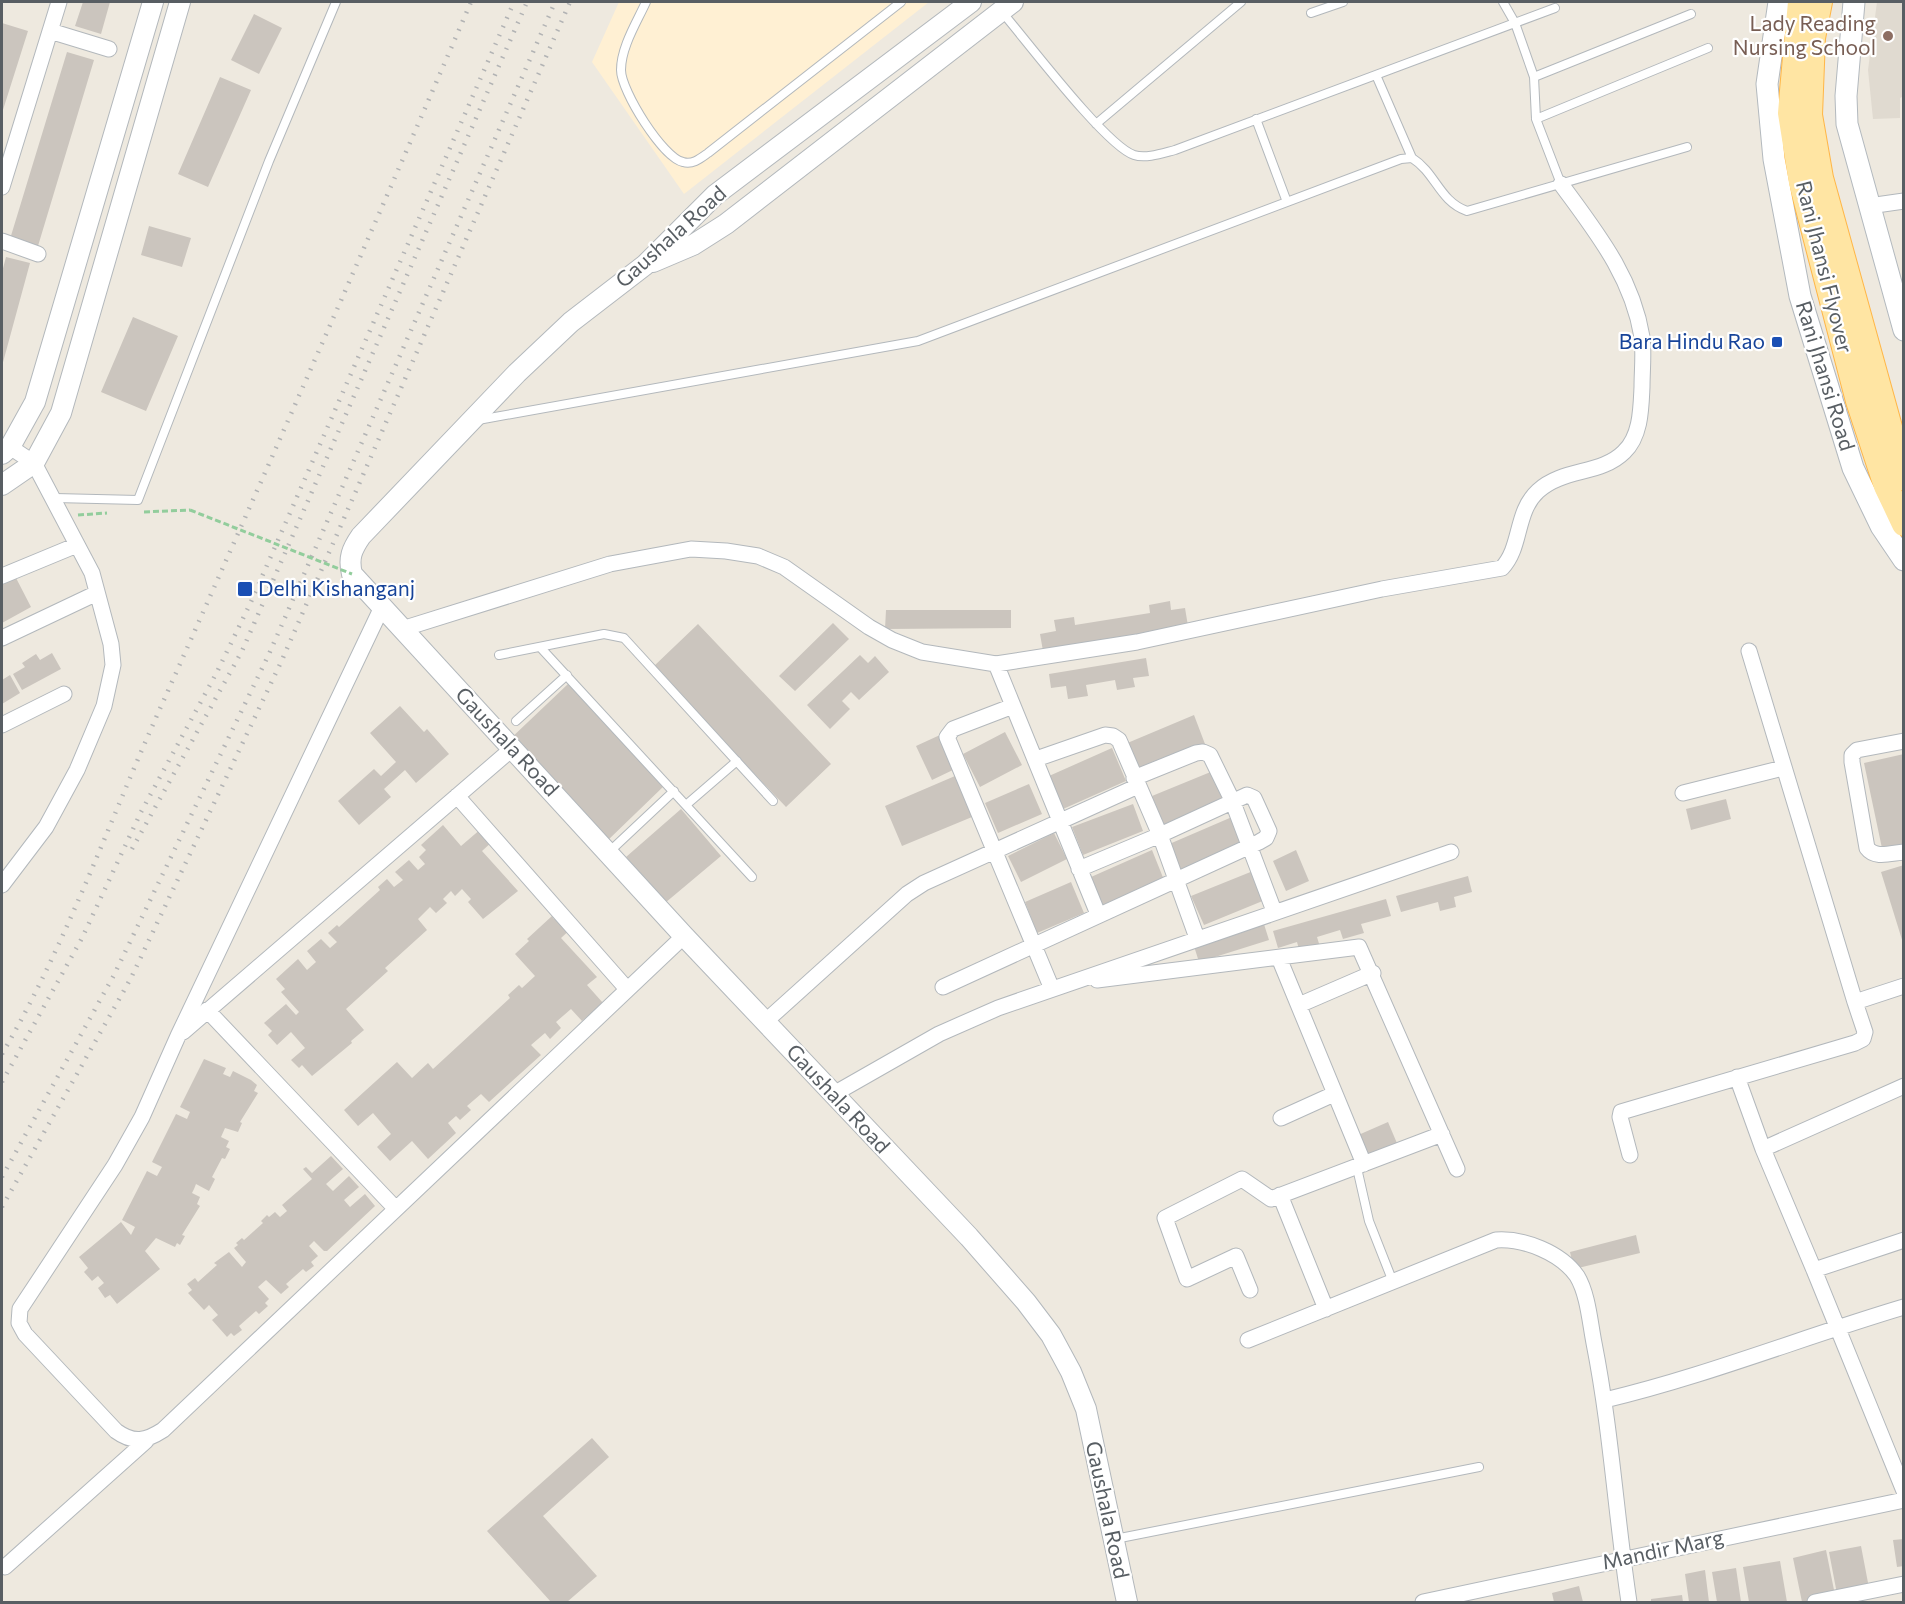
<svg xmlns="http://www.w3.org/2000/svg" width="1905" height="1604" viewBox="0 0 1905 1604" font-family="Commissioner,sans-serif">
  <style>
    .commercial { fill: #fff0d3 }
    .education { fill: #e0dad0 }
    .building { fill: #cbc5be }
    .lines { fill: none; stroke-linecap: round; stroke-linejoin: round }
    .service-casing { stroke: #b3b8bc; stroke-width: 10 }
    .minor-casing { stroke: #b3b8bc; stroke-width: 17 }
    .tertiary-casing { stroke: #b3b8bc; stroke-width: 22 }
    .secondary-casing { stroke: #b3b9be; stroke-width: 23 }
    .primary-casing { stroke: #ffb647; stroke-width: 26 }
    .path { stroke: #92cd9c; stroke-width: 3; stroke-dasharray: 6 3; stroke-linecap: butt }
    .service { stroke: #fff; stroke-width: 8 }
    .minor { stroke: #fff; stroke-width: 15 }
    .tertiary { stroke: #fff; stroke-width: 20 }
    .secondary { stroke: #fff; stroke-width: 21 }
    .primary { stroke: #ffe5a3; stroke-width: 24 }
    .rail { stroke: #b2b3b4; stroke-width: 4.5; stroke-dasharray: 1.5 8; stroke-linecap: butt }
    .path-bridge { stroke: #92cd9c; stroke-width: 3; stroke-dasharray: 6 3; stroke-linecap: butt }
    .education-dot { fill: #8d6e63; stroke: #fff; stroke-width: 2 }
    .transit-dot { fill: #1a4fb4; stroke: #fff; stroke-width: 2 }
    .labels { text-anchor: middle; stroke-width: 4.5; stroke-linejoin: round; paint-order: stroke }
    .education-label { font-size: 21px; fill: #785e54; stroke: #fff; text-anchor: end }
    .street-label { font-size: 21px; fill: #585e63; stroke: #fff }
    .transit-label { font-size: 21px; fill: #164399; stroke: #fff; text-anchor: end }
  </style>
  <rect width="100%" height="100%" fill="#eee9df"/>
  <path class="commercial" d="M619,2h310l-245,192 -92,-132z"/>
  <path class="education" d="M1877,2h26l1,94 -4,2v20l-27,1 -5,-49z"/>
  <path class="building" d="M83,2h27l-9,32 -26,-8z
    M254,14l28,14 -23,46 -28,-14z
    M2,23l26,8 -26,82z
    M67,52l27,8 -56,186 -28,-7z
    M220,77l31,13 -43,97 -30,-13z
    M149,226l42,12 -9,29 -41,-12z
    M6,257l24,6 -28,103v-94z
    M133,317l45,19 -32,75 -45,-19z
    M15,576l16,31 -29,16v-40z
    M1170,601l1,9 14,-2 3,18 -145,25 -3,-17 16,-3 -2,-11 20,-3 1,8 75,-12 -1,-8z
    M886,610h125v18l-126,1z
    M833,623l16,16 -54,52 -16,-15z
    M698,624l133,140 -45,43 -133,-140z
    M52,653l9,16 -39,21 -9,-16 12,-7 -3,-4 14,-9 4,6z
    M860,655l8,8 7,-7 14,16 -30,28 -8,-8 -9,9 8,8 -20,20 -23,-24z
    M1146,658l3,18 -16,2 2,9 -18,3 -2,-10 -29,5 2,11 -20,3 -2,-13 -15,2 -2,-14z
    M10,675l10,18 -18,11v-24z
    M568,684l97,101 -59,57 -98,-101z
    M400,706l24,26 3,-3 22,25 -33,29 -11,-13 -21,19 7,8 -32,28 -21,-24 36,-32 7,7 15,-14 -26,-29z
    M1194,715l11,29 -69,29 -11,-29z
    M1005,732l17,33 -42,22 -17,-33z
    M940,735l15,34 -23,11 -16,-34z
    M1112,748l14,33 -63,28 -14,-33z
    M1904,754v94l-21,5 -19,-90z
    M1213,771l12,29 -61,25 -12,-29z
    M955,776l17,41 -70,29 -17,-40z
    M1029,784l13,30 -44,19 -13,-30z
    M1726,799l5,20 -40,11 -5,-21z
    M1133,804l10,27 -60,24 -11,-28z
    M681,809l40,47 -56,47 -39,-46z
    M1232,817l12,26 -65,29 -12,-27z
    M443,825l18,21 21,-18 11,13 -11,10 36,40 -35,28 -15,-17 3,-3 -9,-10 -7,7 -4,-5 -8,8 4,4 -11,10 -6,-6 -12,12 9,11 -42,38 3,3 -42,38 18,21 -13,11 1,2 -40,33 -10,-11 -3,3 -8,-8 14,-12 -14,-16 -14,13 -9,-10 4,-4 -8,-8 22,-19 10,11 3,-3 -18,-20 4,-3 -9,-10 22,-20 9,11 9,-8 -9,-11 14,-12 9,9 7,-6 -9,-9 9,-8 2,2 41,-37 -2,-3 9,-8 7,8 9,-7 -8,-8 14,-12 9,10 7,-6 -6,-7 7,-7 -5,-5z
    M1054,833l13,26 -46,23 -13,-26z
    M1152,850l12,30 -61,26 -12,-29z
    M1296,850l13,31 -23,10 -13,-30z
    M1904,865v78h-1l-22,-71z
    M1253,871l12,29 -61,25 -13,-29z
    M1468,876l4,16 -18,5 2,10 -16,4 -2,-9 -37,10 -5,-16z
    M1071,882l13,31 -47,20 -12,-31z
    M1386,899l5,17 -30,8 3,9 -21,6 -3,-9 -23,7 3,10 -20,6 -3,-11 -19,6 -5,-17z
    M559,914l13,14 -11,10 36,39 -10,8 16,18 -21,18 -11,-12 -15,13 5,6 -11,11 -5,-6 -14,12 10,10 -52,47 -8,-8 -14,12 4,4 -11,10 -4,-4 -8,7 8,10 -28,26 -16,-18 -22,20 -13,-14 14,-13 -18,-21 -15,13 -14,-16 53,-48 15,16 16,-15 5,6 77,-71 -2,-3 11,-10 3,3 13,-12 -20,-22 14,-13 -2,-2 25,-23 2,3z
    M1263,921l6,19 -70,22 -6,-19z
    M204,1059l22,9 -3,6 7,3 3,-6 18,9 6,5 -3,6 4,2 -18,29 2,1 -4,9 -13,-4 -4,9 8,4 -3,6 4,2 -5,10 -3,-1 -10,19 3,2 -6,12 -13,-7 -2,5 -2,4 8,4 -3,7 3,2 -18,29 3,1 -5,9 -3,-2 -2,4 -19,-9 -11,13 15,18 -43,35 -7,-9 -5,3 -7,-10 6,-5 -6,-7 -6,5 -8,-9 4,-4 -9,-11 42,-35 10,13 4,-8 -13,-7 25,-49 10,5 5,-9 -10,-5 24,-48 11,5 3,-7 -10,-5z
    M1388,1122l11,26 -32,13 -11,-25z
    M331,1156l12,13 -17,15 7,7 16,-15 10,11 -15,13 6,7 15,-13 10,12 -48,45h-3l-10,-10 -5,5 9,10 -7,6 3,4 -8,6 -3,-3 -17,15 3,3 -8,7 -15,-14 -8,7 11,12 -4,4 3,3 -9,8 -3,-3 -17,15 3,4 -8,6 -3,-3 -4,4 -15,-17 6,-5 -9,-10 -5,5 -16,-17 4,-3 -5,-6 8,-6 3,4 19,-17 -3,-2 15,-11 13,15 4,-5 -12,-14 4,-3 -2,-2 6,-5 2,2 19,-17 -2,-2 6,-6 2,2 6,-5 5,5 7,-6 -5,-6 30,-26 -9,-10 3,-2 6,6z
    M1636,1235l4,18 -66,16 -4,-17z
    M592,1438l17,19 -66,59 54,60 -30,26h-16l-64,-71z
    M1904,1539v27l-7,1 -4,-27z
    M1861,1546l8,42 -32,6 -8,-42z
    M1826,1550l9,45 -33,7 -9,-44z
    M1780,1561l7,41h-38l-6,-35z
    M1736,1568l5,34h-24l-5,-30z
    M1705,1570l4,32h-20l-4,-28z
    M1579,1586l4,16h-29l-2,-9z
    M1682,1595l1,7h-32v-3z"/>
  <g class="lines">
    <defs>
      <path id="service" d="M646,2c-9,20 -25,45 -25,68 0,21 42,88 62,92 10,3 18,-4 25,-9l193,-151
        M1503,2l12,21 19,54 2,42 25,65
        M1002,12c24,28 104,134 132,143 12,4 29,-2 41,-5l380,-142
        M1311,13l32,-11
        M1376,75l36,83
        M1534,77l157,-63
        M1256,119l31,83
        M1536,119l172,-71
        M1096,124l145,-122
        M478,420l440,-79 483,-182 11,-1c24,15 27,43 55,53l220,-64
        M55,498l83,2 131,-339 67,-159
        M540,647l212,230
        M499,655l105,-21 20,4 149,163
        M516,721l51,-46
        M686,805l51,-44
        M609,852l65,-61
        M1357,1168l12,53 24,61
        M1115,1539l364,-72"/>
      <path id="minor" d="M50,31l59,18
        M2,187l57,-185
        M1869,206l35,-5
        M2,241l36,13
        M2,576l75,-31
        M382,607l-204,429 -36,81 -27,48 -95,144 -1,14 6,11 91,97c18,13 30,10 47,-1l521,-494
        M402,629l208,-65 81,-15 35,2 32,5 26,11 85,60 23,13 30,12 74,12 141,-22 245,-53 120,-21c20,-21 13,-56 36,-77 25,-23 63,-16 86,-39 17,-16 17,-44 18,-65 0,-16 2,-34 0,-50 -10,-61 -46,-105 -81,-153
        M2,638l95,-45
        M1749,651l106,351
        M996,664l102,250
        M1013,706l-60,23 -6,8 105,252
        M2,725l62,-31
        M1904,741l-47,9 -5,5v7l15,86c8,11 24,5 37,4
        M1036,759l69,-24 8,1 6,4 41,95 37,103
        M1134,778l62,-25 7,-1 7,3 22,45 42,111
        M1683,793l100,-25
        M457,796l170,193
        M2,885l44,-58 31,-57 27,-64 9,-41 -2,-21 -19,-71 -58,-110 -24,-16
        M1279,958l85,206
        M1097,980l262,-33 98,222
        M943,987l316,-145 7,-4 3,-7 -15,-33 -7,-3 -87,40 -81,34
        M1299,1005l74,-32
        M207,1010l189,199
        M766,1021l141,-127 17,-11 214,-97
        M183,1032l330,-284
        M1737,1077l26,72
        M1904,1086l-141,63 51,121 90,-30
        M832,1095l107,-61 59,-26 453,-156
        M1281,1118l53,-24
        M1630,1155l-10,-38 1,-5 234,-69 8,-4 2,-7 -10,-30 49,-16
        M1280,1195l46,114
        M1814,1270l90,221
        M1250,1290l-14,-34 -49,23 -22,-61 77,-39 29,20 171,-65
        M1248,1340l248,-100c28,-2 65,13 81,36 11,18 13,47 17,67 17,86 22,173 35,259
        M1605,1400c101,-24 198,-63 299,-93
        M5,1567l141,-126
        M1423,1602l481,-102
        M1815,1602l89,-18"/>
      <path id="tertiary" d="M971,2l-256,193 -70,70 -74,57 -54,51 -156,163c-9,13 -13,22 -9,38l332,362 285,301 57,65 25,33 20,37 15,37 41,193
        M653,262l40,-17 33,-21 287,-222
        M2,454l8,-7 25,-45 118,-400
        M2,485l32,-22 27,-50 119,-411"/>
      <path id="secondary" d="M1779,2l-12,82 7,75 26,137 53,172 28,58 23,34
        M1854,2l-8,94 1,28 57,206"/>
      <path id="primary" d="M1800,2l-10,111 11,69 57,219 28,85 18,38
        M1820,2l-7,36 -3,77 11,63 83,300"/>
    </defs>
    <use href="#service" class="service-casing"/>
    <use href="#minor" class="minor-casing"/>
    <use href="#tertiary" class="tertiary-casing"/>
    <use href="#secondary" class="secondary-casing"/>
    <use href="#primary" class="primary-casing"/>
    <path class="path" d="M144,512l46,-2
      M78,515l29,-2"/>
    <use href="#service" class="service"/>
    <use href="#minor" class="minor"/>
    <use href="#tertiary" class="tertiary"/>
    <use href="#secondary" class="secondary"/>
    <use href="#primary" class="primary"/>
    <path class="rail" d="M132,849l110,-198 285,-649
      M2,1054c65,-111 108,-235 161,-352 104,-233 207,-466 308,-700
      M2,1082l80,-144 59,-126 76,-140 33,-68 264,-602
      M2,1177l112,-202 155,-321 286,-652
      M2,1207l129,-229 151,-318 288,-658"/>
    <path class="path-bridge" d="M190,510l162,64"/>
  </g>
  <circle class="education-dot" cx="1888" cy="36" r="6"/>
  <g class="transit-dot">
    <rect x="1771" y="336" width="12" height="12" rx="3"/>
    <rect x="237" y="581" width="16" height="16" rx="3"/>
  </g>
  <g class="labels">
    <g class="education-label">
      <text x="1876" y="31">Lady Reading<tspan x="1876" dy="24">Nursing School</tspan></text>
    </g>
    <g class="street-label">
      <text transform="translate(671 237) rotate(-42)" y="7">Gaushala Road</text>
      <text transform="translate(1824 267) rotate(76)" y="7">Rani Jhansi Flyover</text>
      <text transform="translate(1825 376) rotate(73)" y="7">Rani Jhansi Road</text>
      <text transform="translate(507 742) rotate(47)" y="7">Gaushala Road</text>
      <text transform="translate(838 1099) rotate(47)" y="7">Gaushala Road</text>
      <text transform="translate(1107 1510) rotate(78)" y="7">Gaushala Road</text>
      <text transform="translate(1663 1550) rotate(-12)" y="7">Mandir Marg</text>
    </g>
    <g class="transit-label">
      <text x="1765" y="349">Bara Hindu Rao</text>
      <text x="258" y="596" text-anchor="start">Delhi Kishanganj</text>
    </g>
  </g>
  <rect width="1905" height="1604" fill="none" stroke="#585e63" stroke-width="6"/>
</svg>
